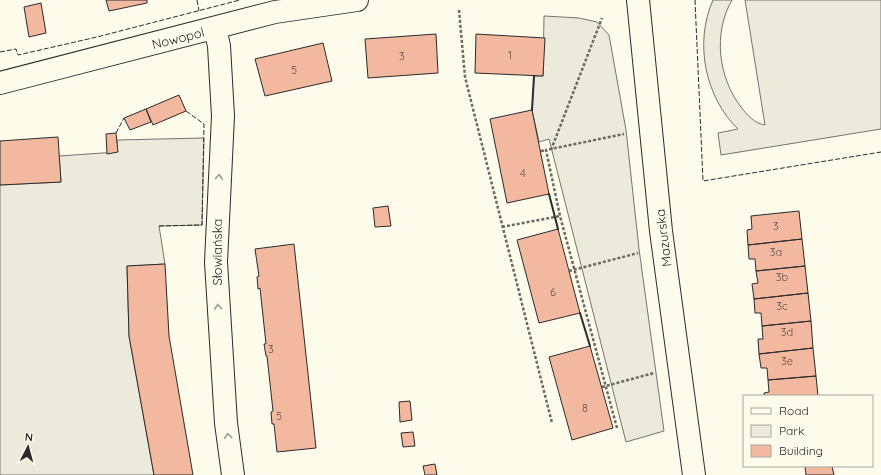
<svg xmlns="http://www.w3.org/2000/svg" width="881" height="475" viewBox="0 0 881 475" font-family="Quicksand,sans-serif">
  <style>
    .green { fill: #ecebdb; stroke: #74746e }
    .building { fill: #f2b8a0; stroke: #2b2b2b }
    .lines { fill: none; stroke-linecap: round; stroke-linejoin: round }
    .street-casing { stroke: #2b2b2b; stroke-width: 24 }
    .path { stroke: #6a6964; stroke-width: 2.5; stroke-dasharray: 3 2; stroke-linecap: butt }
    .street { stroke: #fdfbea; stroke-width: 22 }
    .fence { stroke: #2b2b2b; stroke-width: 1; stroke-dasharray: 5 2; stroke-linecap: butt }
    .wall { stroke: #2b2b2b; stroke-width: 2 }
    .oneway { stroke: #9e9d94 }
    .labels { text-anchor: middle; stroke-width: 3; stroke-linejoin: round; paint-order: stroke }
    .number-label { font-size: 11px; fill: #5d4e48 }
    .street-label { font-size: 13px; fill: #2b2b2b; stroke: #fdfbea }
  </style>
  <rect width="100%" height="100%" fill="#fdfbea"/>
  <path class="green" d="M713,0h19c-19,33 -14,77 9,107 5,7 14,17 24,18l-20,-125h136v129l-160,26 -3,-22 20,-4c-33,-32 -44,-86 -25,-129z
    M544,16l35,2 18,4 12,13 17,95 13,119 25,182 -38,11 -77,-303 -10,3 -7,-32 2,-34h9z
    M204,138l-2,87 -43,1 6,38 -38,2 2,70 25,139h-154v-290l61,-3 -2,-26 58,-4v-12z"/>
  <path class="building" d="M106,0h41v3l-38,8z
    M41,3l5,30 -17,4 -5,-30z
    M436,34l2,39 -70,5 -3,-39z
    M476,34l69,4 -2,38 -68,-3z
    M323,43l9,38 -67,15 -10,-37z
    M179,95l7,16 -33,14 -7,-16z
    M146,109l5,13 -21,8 -6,-12z
    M532,110l17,84 -42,9 -17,-84z
    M116,133l2,19 -11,2 -1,-20z
    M58,137l3,45 -61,3v-44z
    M388,206l3,20 -16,1 -2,-19z
    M799,211l3,28 -54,6 -1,-15 5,-1 -1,-13z
    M558,229l22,84 -41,10 -22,-83z
    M802,239l3,27 -49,5 -1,-12h-6l-1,-14z
    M294,244l22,204 -39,4 -3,-28h-2l-1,-12 2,-1 -6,-55h-1l-2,-12h2l-6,-56 -2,1 -1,-12 2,-1 -4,-27z
    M165,264l4,72 24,139h-39l-25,-139 -2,-70z
    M805,266l3,27 -54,6 -2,-15 6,-1 -2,-12z
    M808,293l3,28 -49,5 -1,-13h-6l-1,-14z
    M811,321l2,27 -54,6 -1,-15h5l-1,-13z
    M590,346l23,82 -41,12 -23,-83z
    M813,348l3,28 -48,4 -1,-12h-6l-2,-14z
    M816,376l2,20h-54v-3l5,-1 -1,-12z
    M410,401l2,19 -12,2 -1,-20z
    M413,432l2,14 -12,1 -2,-14z
    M435,464l2,11h-12l-2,-9z
    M805,466h27l2,9h-28z"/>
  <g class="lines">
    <defs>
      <path id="street" d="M638,0l23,231 33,244
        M215,28l4,18 4,70 -7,146 10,161 7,52
        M0,83l275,-71 82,-12"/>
    </defs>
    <use href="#street" class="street-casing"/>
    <path class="path" d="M459,10l6,67 87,346
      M551,150l51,-132
      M541,151l5,-1
      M502,227l58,-11
      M569,271l69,-18
      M602,387l52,-14
      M617,428l-57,-212 -14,-66 78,-16"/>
    <use href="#street" class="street"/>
    <path class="fence" d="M197,0l2,11
      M695,0l8,181 178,-29
      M0,52l16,-3 2,6 79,-18 143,-37
      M116,133l8,-15
      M159,226l43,-1 2,-101 -18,-13"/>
    <path class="wall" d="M532,110l2,-34
      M549,194l9,35
      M580,313l10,33"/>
  </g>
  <defs><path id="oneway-chevron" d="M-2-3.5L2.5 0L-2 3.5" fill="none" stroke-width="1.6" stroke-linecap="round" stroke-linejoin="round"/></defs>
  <g class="oneway">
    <use href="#oneway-chevron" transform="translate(219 177) rotate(-86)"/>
    <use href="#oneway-chevron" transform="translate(218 307) rotate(-94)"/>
    <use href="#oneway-chevron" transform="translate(228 436) rotate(-97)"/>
  </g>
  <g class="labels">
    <g class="number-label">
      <text x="510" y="59">1</text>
      <text x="402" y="60">3</text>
      <text x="294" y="74">5</text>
      <text x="523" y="177">4</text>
      <text x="776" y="230">3</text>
      <text x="776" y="256">3a</text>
      <text x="782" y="281">3b</text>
      <text x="553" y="296">6</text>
      <text x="782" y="310">3c</text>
      <text x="787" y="336">3d</text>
      <text x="271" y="353">3</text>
      <text x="787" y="365">3e</text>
      <text x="585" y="412">8</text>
      <text x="279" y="420">5</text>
    </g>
    <g class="street-label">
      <text transform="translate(178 38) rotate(-14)" y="5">Nowopol</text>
      <text transform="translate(663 238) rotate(-97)" y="5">Mazurska</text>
      <text transform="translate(217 252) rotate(-90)" y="5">Słowiańska</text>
    </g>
  </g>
  <rect x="743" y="395" width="130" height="72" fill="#fdfbea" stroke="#a9a89e"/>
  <rect x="751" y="408" width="20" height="6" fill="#fdfbea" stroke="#a9a89e"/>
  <text x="779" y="415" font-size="12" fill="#2b2b2b">Road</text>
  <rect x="751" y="425" width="20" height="12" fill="#ecebdb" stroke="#a9a89e"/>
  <text x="779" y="435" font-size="12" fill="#2b2b2b">Park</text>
  <rect x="751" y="445" width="20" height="12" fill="#f2b8a0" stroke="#a9a89e"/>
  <text x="779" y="455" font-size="12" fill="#2b2b2b">Building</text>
  <g transform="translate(28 447) rotate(6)" stroke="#fdfbea" stroke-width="3" paint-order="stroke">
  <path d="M0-3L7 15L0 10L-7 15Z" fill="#2b2b2b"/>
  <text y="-6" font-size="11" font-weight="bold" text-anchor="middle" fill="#2b2b2b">N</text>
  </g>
</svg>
